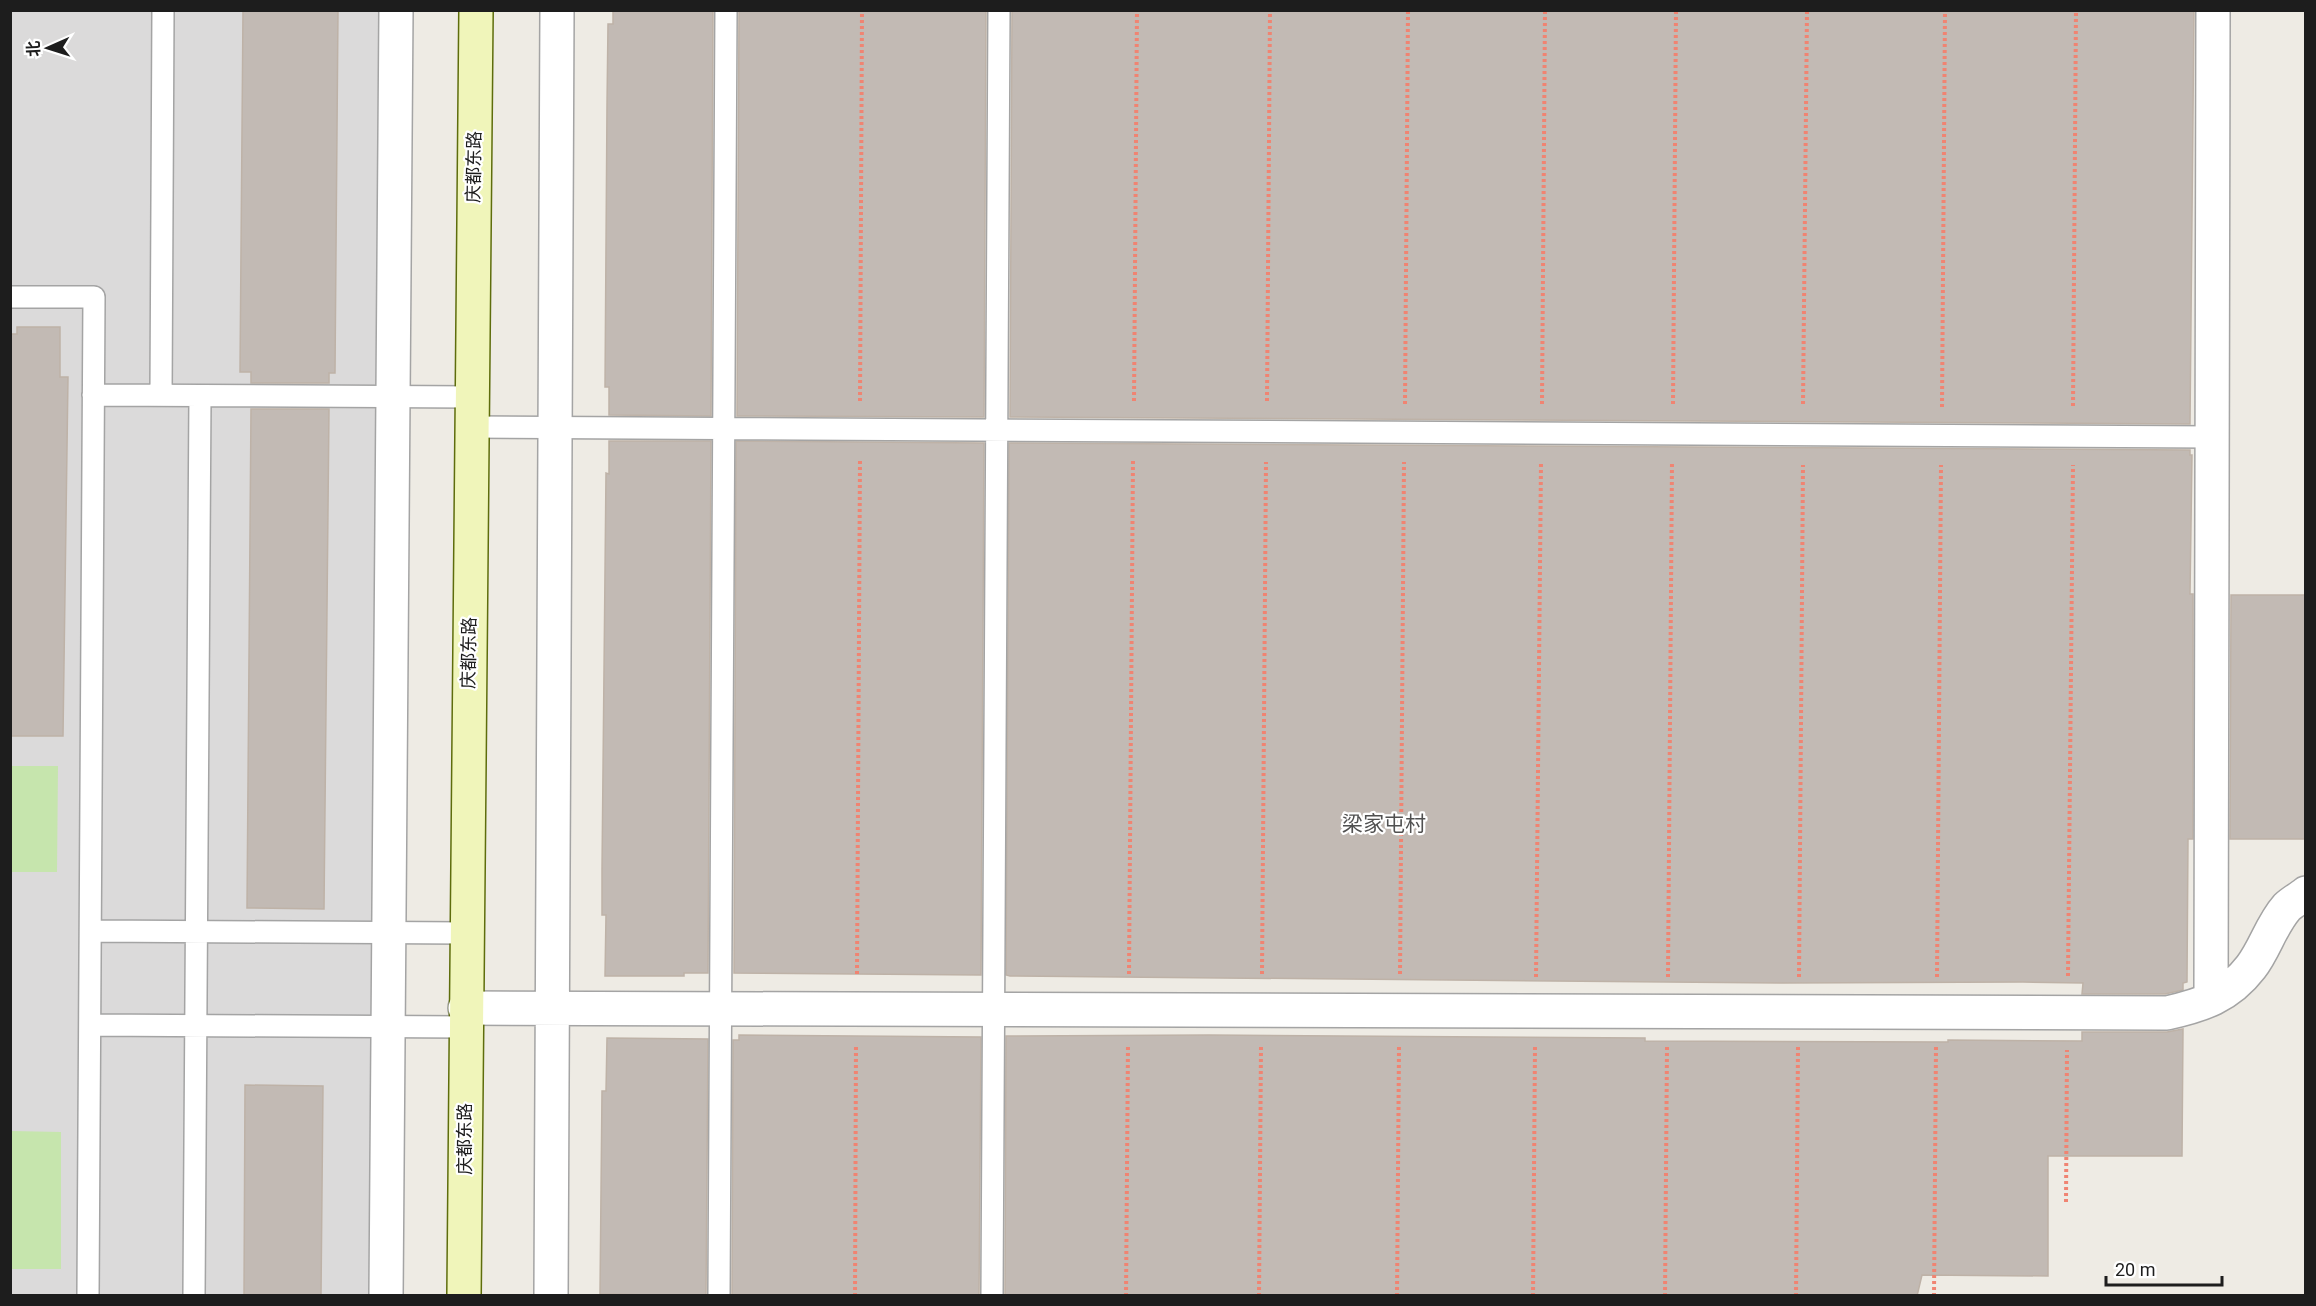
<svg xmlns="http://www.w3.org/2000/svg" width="2316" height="1306" viewBox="0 0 2316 1306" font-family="Roboto,'Noto Sans SC',sans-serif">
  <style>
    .residential { fill: #dbdada }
    .grass { fill: #c6e5ad }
    .building { fill: #c2bab4; stroke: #beb2a7; stroke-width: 1.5 }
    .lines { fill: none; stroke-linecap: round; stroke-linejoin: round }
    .lane-casing { stroke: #a4a4a4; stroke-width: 24 }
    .street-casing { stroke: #a4a4a4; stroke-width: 36 }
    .secondary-casing { stroke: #5e6d0c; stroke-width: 36 }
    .path { stroke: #f08472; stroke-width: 4; stroke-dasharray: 3 3; stroke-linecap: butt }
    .lane { stroke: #fff; stroke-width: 21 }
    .street { stroke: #fff; stroke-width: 33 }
    .secondary { stroke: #f0f5ba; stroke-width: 33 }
    .labels { text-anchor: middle; stroke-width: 4.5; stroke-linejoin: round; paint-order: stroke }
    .street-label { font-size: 18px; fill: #1d1d1d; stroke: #fff }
    .quarter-label { font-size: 21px; fill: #505050; stroke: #fff }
  </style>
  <rect width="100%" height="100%" fill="#eeebe4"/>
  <path class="residential" d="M10,11h370l-10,1284h-359z"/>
  <path class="grass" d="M11,766h47l-1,106h-46z
    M11,1131l50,1v137h-50z"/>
  <path class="building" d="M243,10h95l-3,363h-6v10h-78v-11h-11z
    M613,10h100l-2,406 -102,-1v-28h-4l2,-282 1,-81h5z
    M739,10h247l-2,407 -247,-1z
    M1012,10h1182l-4,414 -1180,-7z
    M17,327h43v50h8l-5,359h-53v-402h7z
    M251,409h78l-5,500 -77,-1z
    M609,441h102l-3,532h-24v3h-79l1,-61h-4v-46l4,-396 3,1z
    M736,441l248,2 -3,532 -247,-2z
    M1009,443l1181,7v5h2l-2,139h3v245h-5l-1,143 -4,1v7l-18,4h-83l1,-11 -60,-1 -241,1 -772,-7 -4,-1z
    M2231,595h75v244h-76z
    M2183,1029l-1,127h-134v120l-126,-1 -5,21h-912l1,-260 203,-1 436,3v3l303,1v-2l134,1v-9h85z
    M739,1035l242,2 -2,259h-247l1,-256h6z
    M607,1038l101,1 -2,257 -106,-2 2,-203h4z
    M245,1085l78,1 -2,210h-77z"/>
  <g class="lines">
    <defs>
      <path id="lane" d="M10,297h84l-6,999
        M93,395l379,2
        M161,395l2,-385
        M471,427l1741,10
        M91,931l375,2
        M90,1025l375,2
        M194,1296l6,-900
        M719,1296l7,-1286
        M992,1296l7,-1286"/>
      <path id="street" d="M2211,999l2,-989
        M465,1008l1702,5c35,-8 61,-16 84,-46 14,-18 20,-42 36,-60 5,-5 13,-9 19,-14
        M386,1296l10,-1286
        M551,1296l6,-1286"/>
      <path id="secondary" d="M464,1296l12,-1286"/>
    </defs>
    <use href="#lane" class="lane-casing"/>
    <use href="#street" class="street-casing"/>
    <use href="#secondary" class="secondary-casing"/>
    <path class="path" d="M860,401l2,-391
      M1134,401l3,-391
      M1267,401l3,-391
      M1405,404l3,-394
      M1542,404l3,-394
      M1673,404l3,-394
      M1803,404l4,-394
      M2073,406l3,-396
      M1942,407l3,-397
      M857,974l3,-515
      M1129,974l4,-515
      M1262,974l4,-512
      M1400,974l4,-512
      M2068,976l5,-511
      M1536,977l5,-515
      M1668,977l4,-515
      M1799,977l4,-512
      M1937,977l4,-512
      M2066,1202l1,-152
      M855,1296l1,-252
      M1126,1296l2,-252
      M1259,1296l2,-249
      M1397,1296l2,-249
      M1533,1296l2,-249
      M1665,1296l2,-249
      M1796,1296l2,-249
      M1934,1296l2,-249"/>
    <use href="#lane" class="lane"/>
    <use href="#street" class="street"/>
    <use href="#secondary" class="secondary"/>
  </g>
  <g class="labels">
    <g class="street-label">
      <text transform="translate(474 167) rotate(-89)" y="6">庆都东路</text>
      <text transform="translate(469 653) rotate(-89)" y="6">庆都东路</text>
      <text transform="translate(465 1139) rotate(-90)" y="6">庆都东路</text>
    </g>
    <g class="quarter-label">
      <text x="1384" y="831">梁家屯村</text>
    </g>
  </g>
  <rect width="2316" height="1306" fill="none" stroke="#1d1d1d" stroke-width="24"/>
  <g transform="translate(48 48) rotate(267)" stroke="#ffffff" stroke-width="4.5" paint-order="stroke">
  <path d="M0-4.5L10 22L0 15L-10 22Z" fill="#1d1d1d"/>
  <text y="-9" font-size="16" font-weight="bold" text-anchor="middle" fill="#1d1d1d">北</text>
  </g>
  <path d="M2106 1276v9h116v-9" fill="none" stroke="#1d1d1d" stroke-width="3"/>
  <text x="2115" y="1276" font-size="18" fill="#1d1d1d" stroke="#ffffff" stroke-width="4.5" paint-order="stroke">20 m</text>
</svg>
